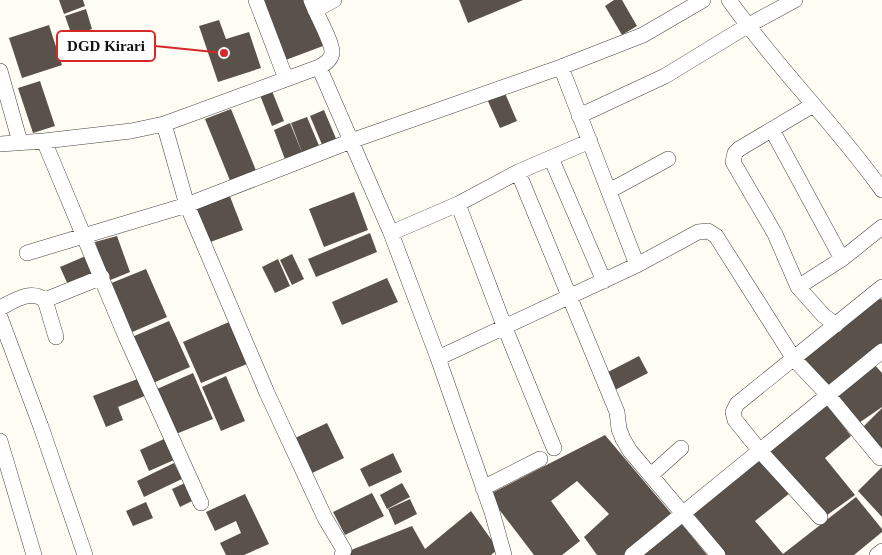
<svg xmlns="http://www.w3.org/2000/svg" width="882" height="555" viewBox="0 0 882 555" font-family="'Times New Roman',serif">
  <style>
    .building { fill: #5a514b }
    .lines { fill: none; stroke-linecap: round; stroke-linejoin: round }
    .minor-casing { stroke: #434343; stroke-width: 16 }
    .minor { stroke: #fff; stroke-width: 15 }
    .leader { fill: none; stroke: #d62828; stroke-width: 2 }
    .callout-dot { fill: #d62828; stroke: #fff; stroke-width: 2 }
    .callout { fill: #fff; stroke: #d62828; stroke-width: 2 }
    .callout-label { font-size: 15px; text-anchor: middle; font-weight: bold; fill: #101010 }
  </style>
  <rect width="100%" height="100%" fill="#fffdf3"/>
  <path class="building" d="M59,0h24l2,6 -21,8z
    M259,0h46l18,46 -40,15z
    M459,0h64l-55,23z
    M614,0h8l15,26 -15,9 -17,-29z
    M86,9l6,20 -20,7 -7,-20z
    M219,20l7,19 23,-7 12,36 -43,14 -19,-56z
    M49,25l13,40 -40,13 -13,-40z
    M40,81l15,45 -22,7 -15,-45z
    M272,91l12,30 -12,5 -12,-31z
    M504,91l13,30 -17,7 -13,-29z
    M231,109l26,64 -26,10 -26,-64z
    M324,110l13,31 -14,6 -13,-31z
    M307,117l13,31 -17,7 -12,-32z
    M290,123l13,32 -17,7 -12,-32z
    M354,192l14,38 -44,17 -15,-38z
    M229,194l14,36 -38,14 -13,-36z
    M370,233l7,19 -61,25 -8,-18z
    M117,236l13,36 -22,9 -13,-39z
    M292,254l12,25 -12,6 -12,-25z
    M88,255l8,20 -27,12 -9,-20z
    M278,259l12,27 -15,7 -13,-26z
    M146,269l21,48 -37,16 -21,-49z
    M387,278l11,24 -56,23 -10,-23z
    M878,296l4,4v44l-53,46 -27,-31z
    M169,321l21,46 -37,16 -21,-46z
    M229,322l18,42 -46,19 -18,-41z
    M639,356l9,17 -33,17 -9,-17z
    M873,363l9,10v34l-26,18 -25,-28z
    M193,373l20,46 -37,15 -19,-45z
    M226,376l19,45 -24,10 -19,-44z
    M140,378l7,17 -29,12 5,13 -17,7 -13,-31z
    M825,402l26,34 -26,22 30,37 -32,23 -59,-66z
    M882,408v49l-21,-28z
    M327,423l17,35 -34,16 -17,-35z
    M605,435l70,83 -45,37h-33l-13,-18 25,-23 -32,-33 -26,20 29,40 -18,14h-28l-46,-60z
    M164,439l10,21 -25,11 -9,-21z
    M393,453l9,19 -33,15 -9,-18z
    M757,456l33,37 -35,28 28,33 73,-57 26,32v3l-28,23h-132l-35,-40z
    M174,463l8,16 -38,18 -7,-16z
    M882,467v50l-24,-26z
    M185,483l9,17 -14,7 -8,-18z
    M402,483l8,14 -23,12 -7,-14z
    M372,493l12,23 -39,19 -12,-23z
    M245,494l24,50 -25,11h-18l-6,-12 21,-10 -5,-12 -21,10 -9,-19z
    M410,499l7,15 -22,11 -7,-16z
    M146,502l7,16 -20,8 -7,-15z
    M471,511l27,38 -7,6h-145v-3l66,-26 13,23z
    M681,523l26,32h-65z"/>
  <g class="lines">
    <defs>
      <path id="minor" d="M256,0l30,79
        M729,0c47,67 106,124 153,190
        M315,10l19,-10
        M319,67l72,166 47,125 54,154 12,43
        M561,67l76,198
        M0,71l20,71
        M813,105l-74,44 -4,4 -2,9 42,72 23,53 25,28 13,10
        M579,116l86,-40 82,-50 48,-26
        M164,124l23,81 80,188 58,125 19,32 -2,5
        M772,130l70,129
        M44,141l82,196 75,166
        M0,144l44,-3 87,-10 33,-7 155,-57c6,-3 12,-7 13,-14 1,-10 -17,-41 -21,-53
        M551,158l53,123
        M518,172l99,240 2,17 4,10 7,12 88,104
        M609,191l59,-32
        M458,204l47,124 49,120
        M391,233l67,-29 60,-32 72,-31
        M27,253l160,-48 164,-64 210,-74 82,-32 60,-35
        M798,287l44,-28 40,-32
        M45,300l11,37
        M0,308c14,-7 30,-19 45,-8l57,-23
        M0,317l41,110 44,128
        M438,358l199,-93 61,-33 10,-1 8,5 78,123 34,36 52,63
        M0,441l34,114
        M651,475l30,-27
        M483,488l57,-29
        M820,517l-60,-66 -25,-31 -2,-8 4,-8 145,-117
        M632,555l250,-204
        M877,555l5,-4"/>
    </defs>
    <use href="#minor" class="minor-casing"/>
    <use href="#minor" class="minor"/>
  </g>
  <path class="leader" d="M224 53L155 46"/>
  <circle class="callout-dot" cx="224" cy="53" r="5"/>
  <rect class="callout" x="57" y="31" width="98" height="30" rx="5"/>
  <g class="callout-label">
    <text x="106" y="51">DGD Kirari</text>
  </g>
</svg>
